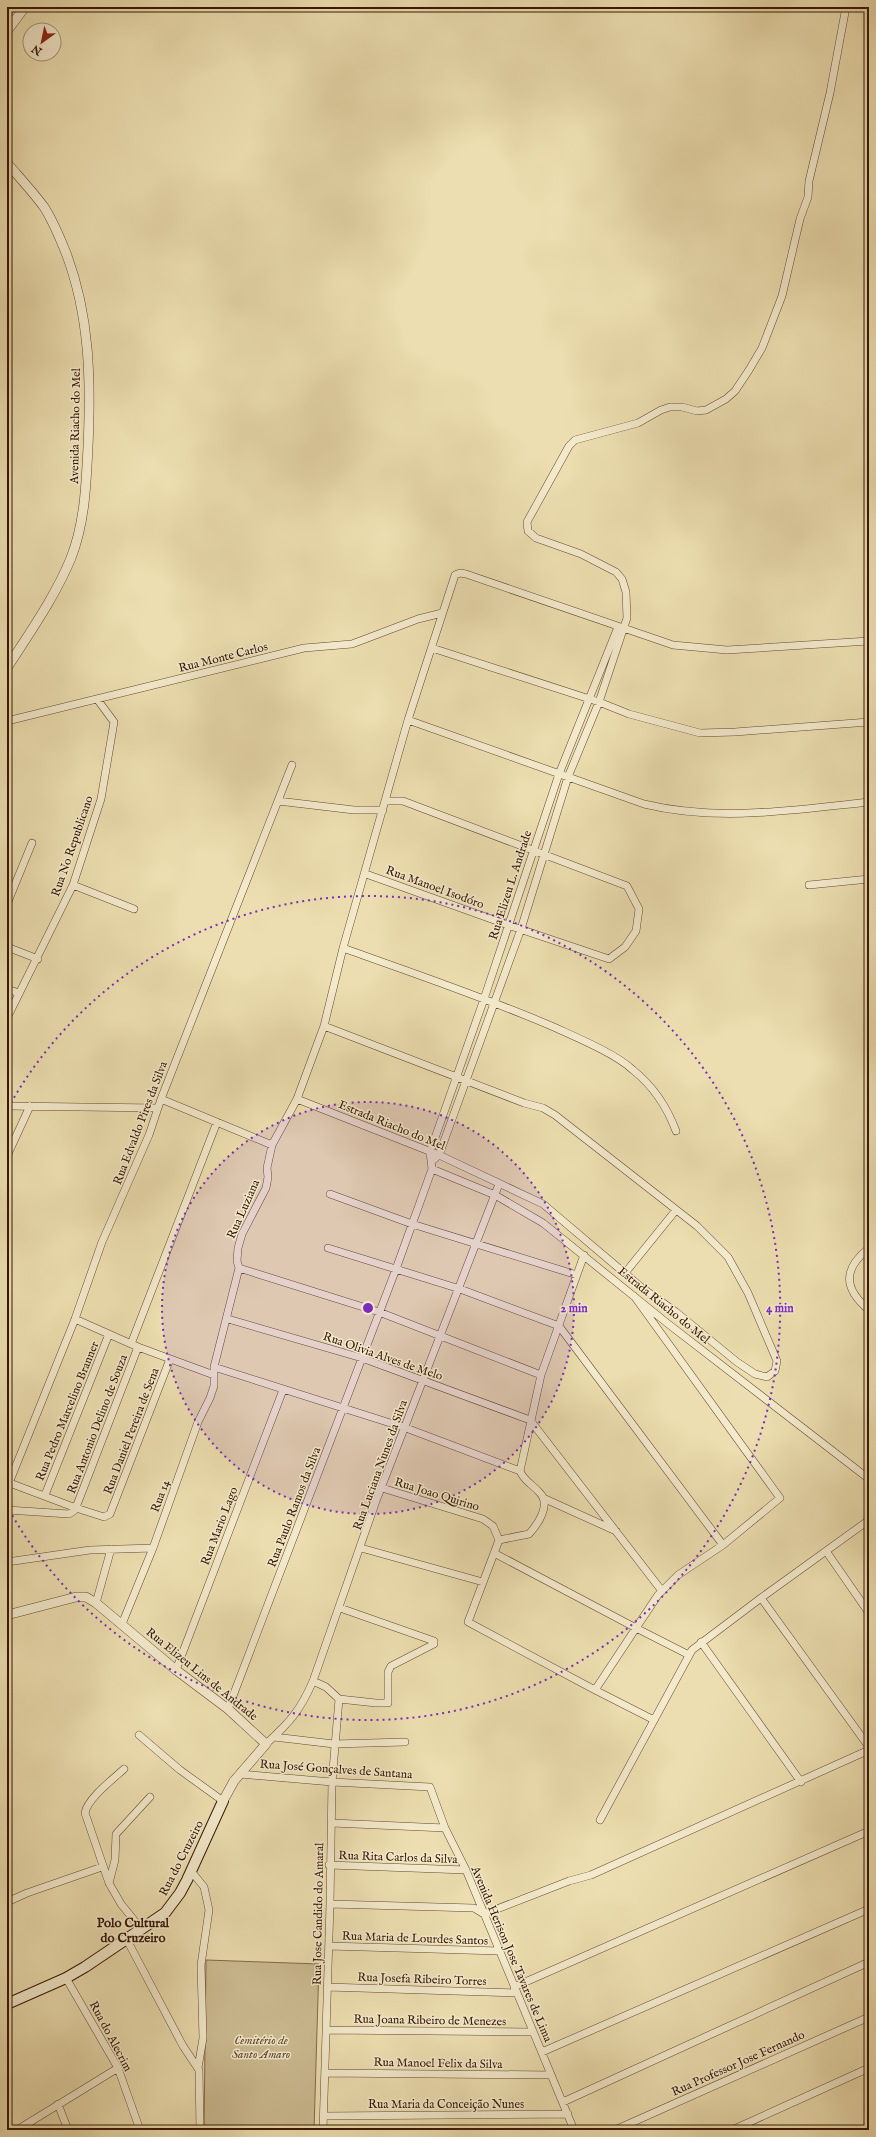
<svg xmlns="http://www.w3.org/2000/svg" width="876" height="2137" viewBox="0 0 876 2137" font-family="'IM FELL English',serif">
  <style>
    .green { fill: #cdbc93; stroke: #82694b }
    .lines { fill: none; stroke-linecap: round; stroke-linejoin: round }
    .minor-casing { stroke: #64482e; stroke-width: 8 }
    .tertiary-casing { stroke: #64482e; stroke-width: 10 }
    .secondary-casing { stroke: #361603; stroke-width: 12 }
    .minor { stroke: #f3eacc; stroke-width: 7 }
    .tertiary { stroke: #f3eacc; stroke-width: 9 }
    .secondary { stroke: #f3eacc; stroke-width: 10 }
    .ring { fill: none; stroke: #7b2cbf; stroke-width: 2; stroke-dasharray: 2 4 }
    .labels { text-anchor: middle; stroke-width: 3; stroke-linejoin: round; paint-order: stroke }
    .street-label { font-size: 12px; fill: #361603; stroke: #f3eacc }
    .park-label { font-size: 12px; font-style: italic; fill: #63482e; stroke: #f3eacc }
    .neighbourhood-label { font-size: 13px; font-weight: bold; fill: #361603; stroke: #f3eacc }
    .centre { fill: #7b2cbf; stroke: #f3eacc; stroke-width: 2 }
    .ring-label { font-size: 12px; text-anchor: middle; font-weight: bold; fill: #7b2cbf; stroke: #f3eacc; stroke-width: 3; stroke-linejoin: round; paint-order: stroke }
  </style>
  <rect width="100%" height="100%" fill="#ecdeb0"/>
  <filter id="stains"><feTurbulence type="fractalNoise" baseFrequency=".005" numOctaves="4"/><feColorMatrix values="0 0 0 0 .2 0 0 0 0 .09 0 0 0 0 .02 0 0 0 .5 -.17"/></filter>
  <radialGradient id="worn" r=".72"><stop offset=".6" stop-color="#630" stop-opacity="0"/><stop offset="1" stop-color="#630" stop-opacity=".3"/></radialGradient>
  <path class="green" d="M206,1960l113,4 -5,166h-110z"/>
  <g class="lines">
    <defs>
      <path id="minor" d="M432,648l167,54 30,12 71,19 35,-1 134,-10
        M408,720l236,84c74,18 150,6 225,-2
        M7,721l297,-73 48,-4 66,-25 24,-6
        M278,801l76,9h29
        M366,874l142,51 101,34 16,-12 11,-16 3,-22 -12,-23 -224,-85h-17
        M73,885l61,24
        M809,885l60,-6
        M7,904l25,-61
        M7,947l31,12
        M343,948c72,26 144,50 213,80 22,10 60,26 77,42 20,16 34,37 43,61
        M7,989l12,4
        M7,1018l66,-133 28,-86 13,-77 -17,-23
        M161,1099l111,46
        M297,1099l142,56 104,49 98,83 35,25 61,50 18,12 12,3 8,-6 2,-10 -29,-68 -20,-36 -31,-31 -142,-111 -12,-7 -19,-5 -200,-77
        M7,1106l150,2
        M7,1156l23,-50
        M432,1161l7,-6 82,-226 47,-152 31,-75 28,-84 -1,-26 -4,-13 -6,-7 -35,-18 -45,-16 -8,-7 -1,-9 42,-76 6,-6 63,-17 23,-13 9,-3h12l15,4 9,-1 20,-11 9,-8 14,-21 13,-22 20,-52 18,-77 8,-22 1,-16 21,-88 16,-86
        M432,1169l63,26 48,28 124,100 202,156
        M330,1194l82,30 165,51
        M328,1248l132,41 99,37 164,219
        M869,1248c-26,21 -26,40 0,62
        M584,1255l-43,120 -21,96c4,10 12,13 19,21 13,12 -1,32 -10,42l-30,6 -31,82 127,68 41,-62 53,27
        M239,1268l140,44 162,63
        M625,1273l51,-63
        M75,1319l63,28 76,28
        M228,1319l134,39 168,62 132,171
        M131,1344l86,-222
        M214,1367l192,61 114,43
        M7,1482l69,26 28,9 6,-3 60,-155
        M7,1488l68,-169 27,-77 47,-107 12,-36 131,-334
        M382,1488l101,31 10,7 6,14
        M45,1495l64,-161
        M543,1498l73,33
        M7,1510l62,4 6,-4 63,-163
        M869,1520l-108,78 108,149
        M361,1548l122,34
        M826,1551l43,62
        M494,1553l142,75 22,-33 20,-20 45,-30 57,-47 -146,-202
        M7,1562l83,-12 63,-2
        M96,1603l15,-54
        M122,1624l31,-76 45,-126 12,-24 4,-12v-19l25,-99 -2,-7 1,-13 4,-14 24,-46 2,-11 -1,-9 5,-23 25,-46 27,-73 19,-78 65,-228 47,-145 5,-2 6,1 207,71 54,5 142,-9
        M701,1642l100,140
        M176,1670l107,-280
        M313,1681l13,6 13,12
        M595,1690l59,30
        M339,1699l37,4h12v-31l3,-6 43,-22v-3l-94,-33
        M228,1709l168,-440 36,-100 -2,-17 54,-153 75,-225 59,-147
        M139,1735l41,35 43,31
        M274,1737l60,7 71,-2
        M266,1744c24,-22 34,-33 47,-63l63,-180 123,-317
        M124,1769c-11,10 -37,30 -39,44l24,70 12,21 21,26
        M240,1774l92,8 98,5 15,41 21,42 108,260
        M600,1820l92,-170 69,-52
        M332,1823l113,5
        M329,1865l137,5
        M191,1871l13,16 5,23 -8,55 2,73 -5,30
        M109,1883l6,-23 1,-26 34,-37
        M7,1902l20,-9 75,-26
        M330,1904l144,4 10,6
        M484,1914l85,-33 22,-6 278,-125
        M127,1940l56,106 16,24 1,60
        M329,1946l170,5
        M66,1978l52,90 22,62
        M327,1987l190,6
        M514,1987l355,-156
        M327,2030l206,2
        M542,2052l327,-143
        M325,2073l226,2
        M563,2102l306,-140
        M58,2104l10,26
        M324,2116l244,-2
        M17,2130l101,-62
        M323,2130l7,-226 2,-122 7,-83
        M615,2130l254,-113
        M732,2130l137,-62
        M862,2130l7,-3"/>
      <path id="tertiary" d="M7,31l18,-24
        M7,163c12,14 26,29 37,44 9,14 16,31 22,46 24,63 25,128 22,194 -2,38 -3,75 -17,111 -16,39 -41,74 -64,110
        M7,1615l69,-18h10l10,6 80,67 52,39 38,35 -32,37 -11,20"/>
      <path id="secondary" d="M7,2004l59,-26 19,-11 80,-54 15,-20 7,-13 36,-79"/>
    </defs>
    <use href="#minor" class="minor-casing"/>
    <use href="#tertiary" class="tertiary-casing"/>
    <use href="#secondary" class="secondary-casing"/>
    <use href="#minor" class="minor"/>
    <use href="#tertiary" class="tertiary"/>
    <use href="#secondary" class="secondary"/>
  </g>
  <circle cx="368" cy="1308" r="206" fill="#7b2cbf" fill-opacity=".12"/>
  <g class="ring">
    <circle cx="368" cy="1308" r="206"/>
    <path d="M8 1108A412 412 0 1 1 8 1508"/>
  </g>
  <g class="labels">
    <g class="street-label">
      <text transform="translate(75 426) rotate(-89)" y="4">Avenida Riacho do Mel</text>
      <text transform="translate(223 657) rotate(-14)" y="4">Rua Monte Carlos</text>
      <text transform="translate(72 846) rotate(-71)" y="4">Rua No Republicano</text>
      <text transform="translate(510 885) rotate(-72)" y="4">Rua Elizeu L. Andrade</text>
      <text transform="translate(435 887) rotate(20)" y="4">Rua Manoel Isodóro</text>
      <text transform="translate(140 1123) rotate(-69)" y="4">Rua Edvaldo Pires da Silva</text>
      <text transform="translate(392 1125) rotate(22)" y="4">Estrada Riacho do Mel</text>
      <text transform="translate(243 1209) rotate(-66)" y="4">Rua Luziana</text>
      <text transform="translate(664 1305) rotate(39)" y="4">Estrada Riacho do Mel</text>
      <text transform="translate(383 1356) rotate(19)" y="4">Rua Olivia Alves de Melo</text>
      <text transform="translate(67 1411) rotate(-68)" y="4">Rua Pedro Marcelino Branner</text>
      <text transform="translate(97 1424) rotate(-69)" y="4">Rua Antonio Delino de Souza</text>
      <text transform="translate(131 1431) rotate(-69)" y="4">Rua Daniel Pereira de Sena</text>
      <text transform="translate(380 1465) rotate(-70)" y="4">Rua Luciana Nunes da Silva</text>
      <text transform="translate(437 1494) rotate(17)" y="4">Rua Joao Quirino</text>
      <text transform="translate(160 1496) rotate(-70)" y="4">Rua 14</text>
      <text transform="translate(294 1507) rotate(-69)" y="4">Rua Paulo Ramos da Silva</text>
      <text transform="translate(219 1526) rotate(-69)" y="4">Rua Mario Lago</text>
      <text transform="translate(202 1674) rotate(39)" y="4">Rua Elizeu Lins de Andrade</text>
      <text transform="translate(336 1769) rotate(4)" y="4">Rua José Gonçalves de Santana</text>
      <text transform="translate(398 1857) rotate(2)" y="4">Rua Rita Carlos da Silva</text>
      <text transform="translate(181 1858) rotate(-63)" y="4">Rua do Cruzeiro</text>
      <text transform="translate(318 1914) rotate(-89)" y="4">Rua Jose Candido do Amaral</text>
      <text transform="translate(415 1938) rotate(2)" y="4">Rua Maria de Lourdes Santos</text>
      <text transform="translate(512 1954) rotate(67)" y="4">Avenida Herison Jose Tavares de Lima</text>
      <text transform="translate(422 1979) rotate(2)" y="4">Rua Josefa Ribeiro Torres</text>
      <text transform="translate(430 2020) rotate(1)" y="4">Rua Joana Ribeiro de Menezes</text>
      <text transform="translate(111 2036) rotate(62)" y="4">Rua do Alecrim</text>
      <text transform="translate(438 2063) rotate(1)" y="4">Rua Manoel Felix da Silva</text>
      <text transform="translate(738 2063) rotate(-24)" y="4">Rua Professor Jose Fernando</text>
      <text x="446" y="2108">Rua Maria da Conceição Nunes</text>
    </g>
    <g class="park-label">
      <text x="261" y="2044">Cemitério de<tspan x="261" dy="14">Santo Amaro</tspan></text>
    </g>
    <g class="neighbourhood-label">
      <text x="133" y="1927">Polo Cultural<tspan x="133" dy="15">do Cruzeiro</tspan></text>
    </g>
  </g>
  <circle cx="368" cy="1308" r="6" class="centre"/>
  <g class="ring-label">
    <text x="574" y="1312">2 min</text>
    <text x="780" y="1312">4 min</text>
  </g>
  <rect width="876" height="2137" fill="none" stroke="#ecdeb0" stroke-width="24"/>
  <rect x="8" y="8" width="860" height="2121" fill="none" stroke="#361603" stroke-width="2"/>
  <rect x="12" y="12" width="852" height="2113" fill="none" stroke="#361603"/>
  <g transform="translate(42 42) rotate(213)"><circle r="19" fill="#f3eacc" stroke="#a7957c"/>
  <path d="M0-3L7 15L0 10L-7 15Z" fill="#8f2418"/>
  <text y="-6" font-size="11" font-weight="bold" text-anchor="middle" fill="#361603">N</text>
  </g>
  <rect width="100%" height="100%" filter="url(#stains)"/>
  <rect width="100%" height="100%" fill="url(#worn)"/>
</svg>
